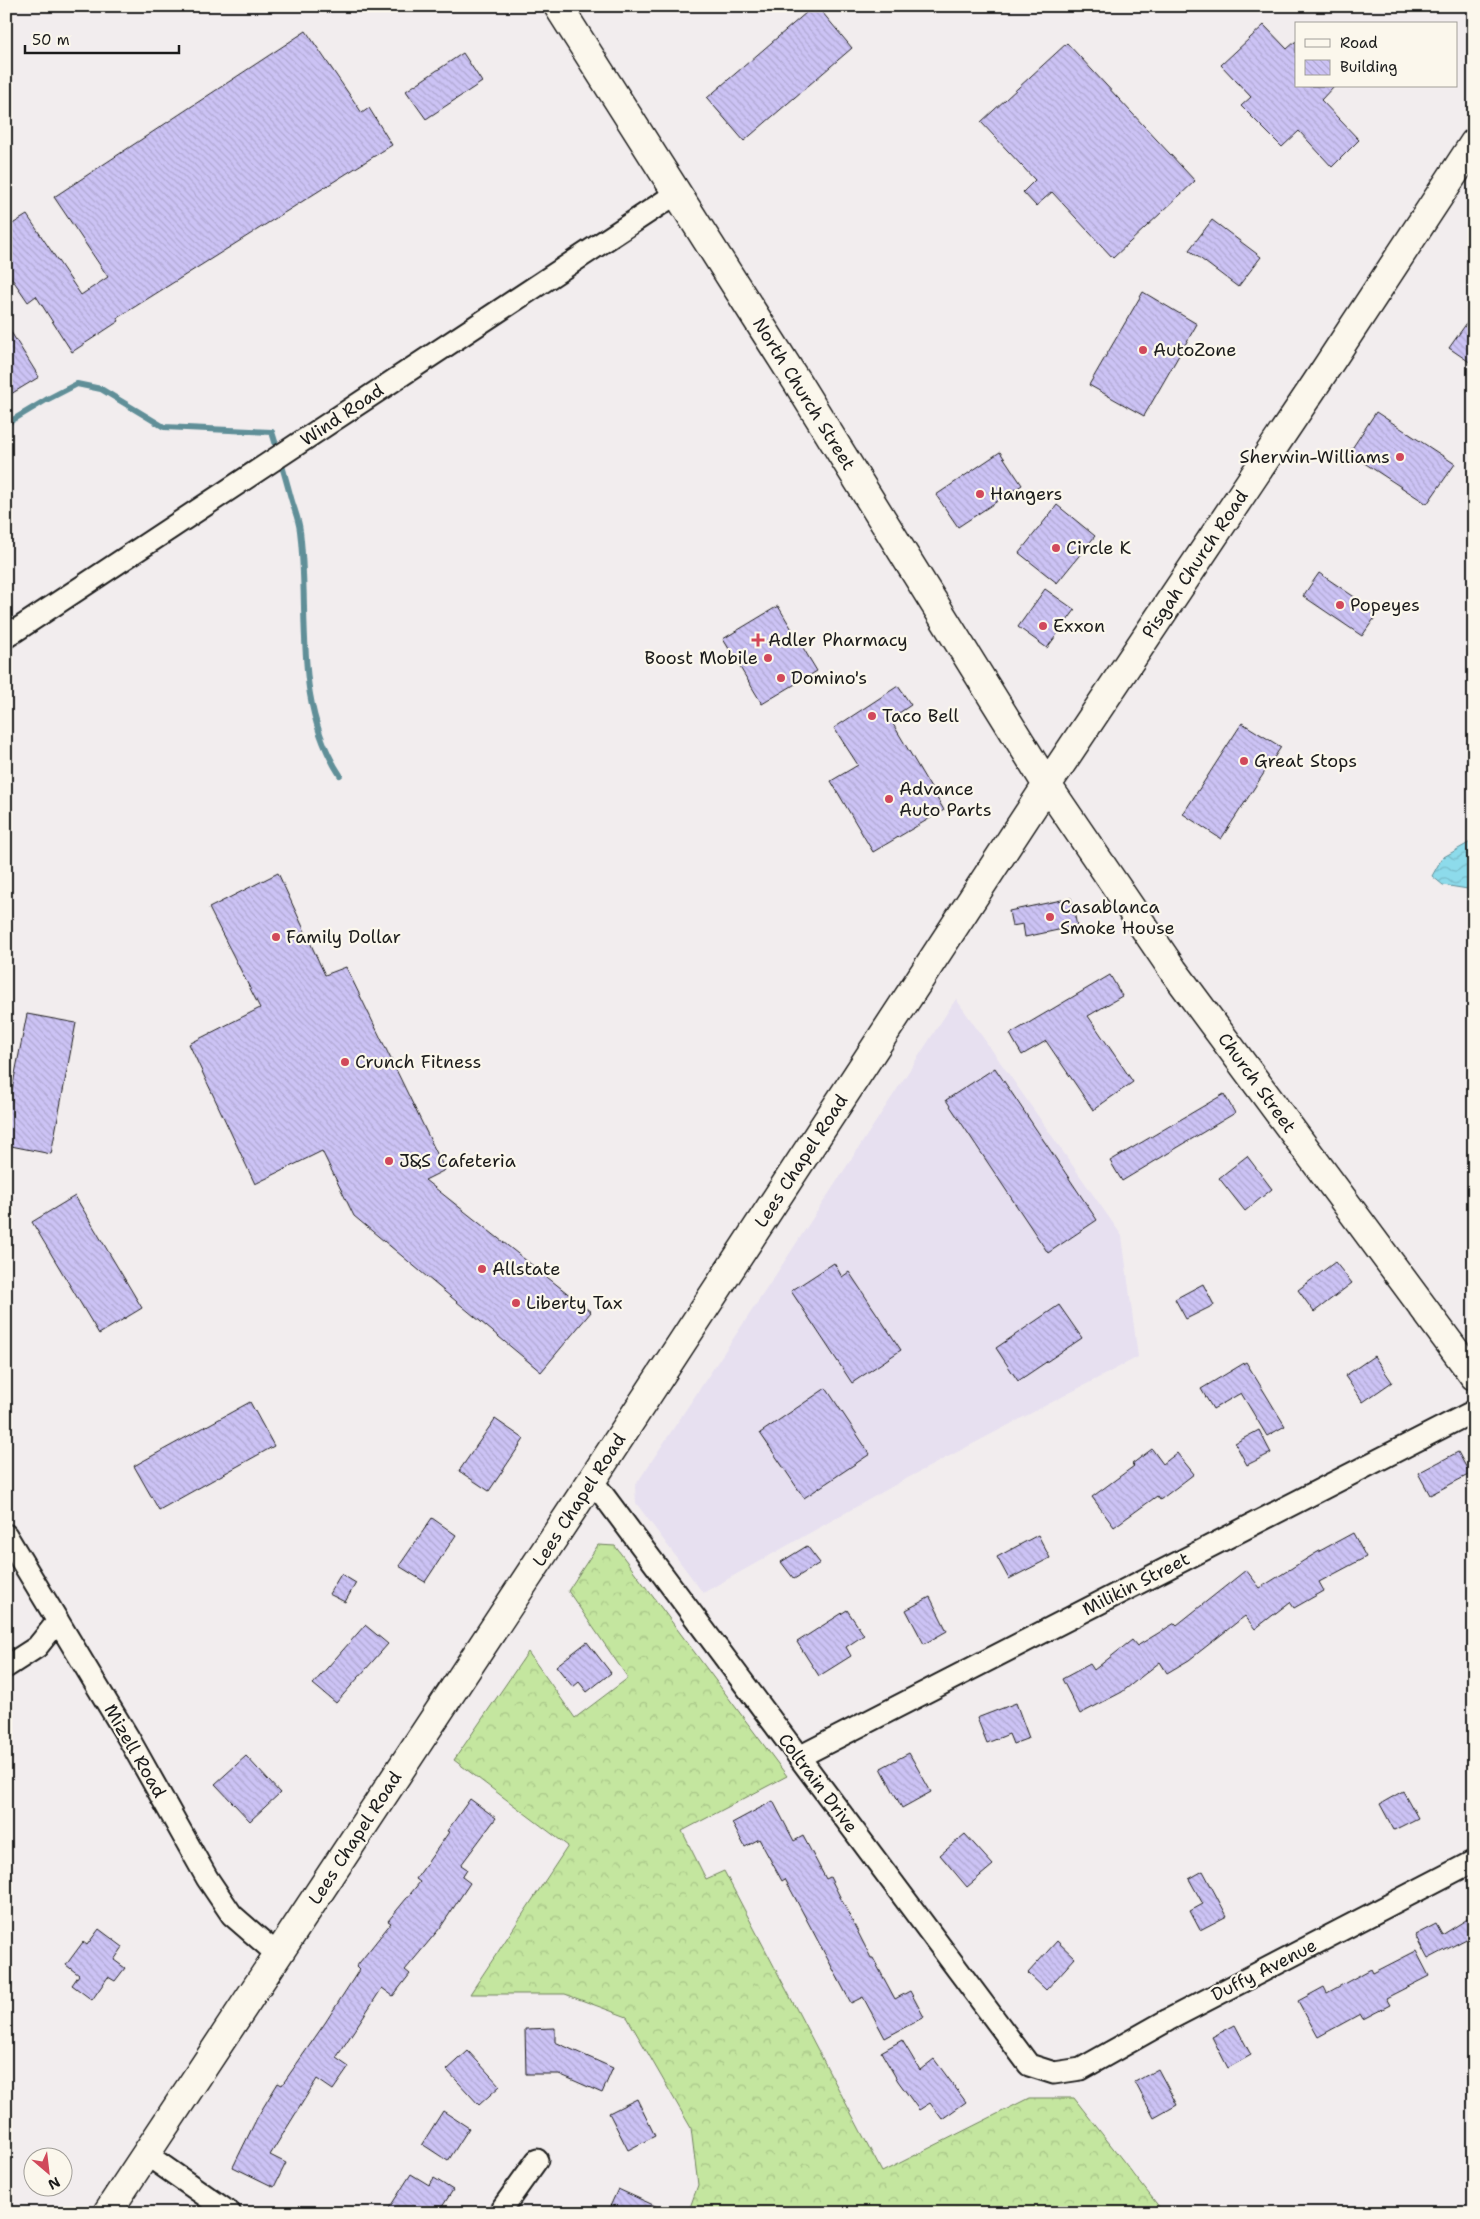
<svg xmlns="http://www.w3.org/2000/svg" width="1480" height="2219" viewBox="0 0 1480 2219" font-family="'Shantell Sans',sans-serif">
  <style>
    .built { fill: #e7e0f0 }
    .forest { fill: url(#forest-crowns); stroke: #70815e }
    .water { fill: url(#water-waves); stroke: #608f98 }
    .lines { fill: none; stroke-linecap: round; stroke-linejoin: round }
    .stream { stroke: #608f98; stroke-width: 6 }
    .building { fill: url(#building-back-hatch); stroke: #1c1c1c }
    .street-casing { stroke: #1c1c1c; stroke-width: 25 }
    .secondary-casing { stroke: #1c1c1c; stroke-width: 31 }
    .street { stroke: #fbf7ec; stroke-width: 21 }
    .secondary { stroke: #fbf7ec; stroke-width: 28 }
    .poi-dot { fill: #d1495b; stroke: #fbf7ec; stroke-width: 2 }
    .labels { text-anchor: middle; stroke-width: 4.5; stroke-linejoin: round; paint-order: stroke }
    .poi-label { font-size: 18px; fill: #1c1c1c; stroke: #fbf7ec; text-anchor: start }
    .street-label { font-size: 18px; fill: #1c1c1c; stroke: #fbf7ec }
  </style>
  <defs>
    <pattern id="forest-crowns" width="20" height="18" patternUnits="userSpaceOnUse" patternTransform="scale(1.25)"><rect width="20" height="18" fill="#c4e69f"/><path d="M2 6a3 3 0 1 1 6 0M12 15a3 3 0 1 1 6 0" fill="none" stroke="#a8c588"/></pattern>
    <pattern id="water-waves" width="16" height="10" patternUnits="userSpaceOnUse" patternTransform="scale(1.25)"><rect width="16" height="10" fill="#8ddbeb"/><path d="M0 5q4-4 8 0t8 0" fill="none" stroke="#79bbc9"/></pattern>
    <pattern id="building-back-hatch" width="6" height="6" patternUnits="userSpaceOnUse" patternTransform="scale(1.25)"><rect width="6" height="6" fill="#ccc3f5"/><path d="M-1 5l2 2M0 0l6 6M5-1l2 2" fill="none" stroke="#afa7d1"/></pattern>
  </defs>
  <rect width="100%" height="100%" fill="#f2edee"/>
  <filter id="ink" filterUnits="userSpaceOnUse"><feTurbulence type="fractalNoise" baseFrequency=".02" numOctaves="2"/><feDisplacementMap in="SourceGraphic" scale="10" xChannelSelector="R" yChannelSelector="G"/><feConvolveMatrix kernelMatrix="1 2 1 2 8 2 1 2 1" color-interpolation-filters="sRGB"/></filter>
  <g filter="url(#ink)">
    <path class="built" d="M956,999l166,237 16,121 -236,124 -199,112 -67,-90 -1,-17 134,-201z"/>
    <path class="forest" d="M598,1545l17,1 172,230 -105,55 24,48 18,-8 158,301 147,-74h45l86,110 9,5h-481l10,-28 -7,-57 -64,-111 -62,-23h-95l98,-148 -114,-86 74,-108 47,66 53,-40 -60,-87z"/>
    <path class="water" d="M1474,840v50l-31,-5 -11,-9 10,-18z"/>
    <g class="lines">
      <path class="stream" d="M6,424l40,-24 31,-16 24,5 63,38 108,5c7,22 13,44 19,66 3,11 8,22 9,33 10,83 -8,170 40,244"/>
    </g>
    <path class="building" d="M814,6h3l35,42 -108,93 -37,-43z
      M1264,25l23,24 9,-8v45h38l-13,14 38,40 -27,27 -33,-36 -17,16 -41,-41 10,-9 -30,-32z
      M306,31l56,82 7,-5 23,37 -275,173 2,3 -47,31 -36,-56 -8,6 -22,-32v-42l21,-13 54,80 27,-18 -54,-80z
      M1067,43l128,138 -82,77 -61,-66 -16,14 -13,-14 12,-12 -54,-58z
      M463,53l19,29 -56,37 -20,-28z
      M1212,220l49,37 -23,30 -49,-37z
      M1143,292l54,32 -53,92 -55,-31z
      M1474,313v52l-25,-17z
      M6,324l33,53 -33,20z
      M1376,412l79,52 -28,40 -78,-51z
      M1000,452l22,33 -64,42 -22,-32z
      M1057,505l38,31 -38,47 -38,-30z
      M1319,573l59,40 -16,23 -59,-40z
      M1045,589l30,21 -28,38 -29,-21z
      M778,606l39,65 -55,33 -39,-65z
      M898,686l13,19 -21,14 54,91 -71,42 -42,-71 27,-16 -24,-37z
      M1242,723l39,24 -60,92 -38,-25z
      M278,873l47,102 21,-8 99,203 -20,10 166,132 -50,60 -187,-156 -32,-65 -67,33 -66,-140 71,-36 -51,-100z
      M1071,898l6,28 -52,11 -2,-13 -11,2 -3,-15z
      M1110,975l12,21 -34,20 45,66 -40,28 -47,-69 -24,14 -12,-21z
      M27,1014l49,9 -25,131 -45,-9v-26z
      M995,1068l102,152 -49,33 -102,-153z
      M1224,1094l11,19 -113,68 -12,-20z
      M1247,1156l25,33 -27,22 -26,-33z
      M75,1196l67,112 -43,26 -67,-112z
      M1335,1262l17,21 -38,29 -16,-22z
      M834,1263l8,14 7,-5 52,78 -49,33 -61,-92z
      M1203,1284l11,21 -28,14 -11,-20z
      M1059,1305l23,33 -64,43 -22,-33z
      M1374,1356l18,26 -29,20 -18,-26z
      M1246,1362l39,64 -18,10 -26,-43 -28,16 -12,-20z
      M826,1388l44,66 -66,44 -44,-65z
      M250,1402l24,44 -115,64 -25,-44z
      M495,1419l29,20 -35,52 -30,-20z
      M1259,1430l12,23 -24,12 -12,-22z
      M1152,1449l11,15 14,-11 17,21 -34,26 -3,-4 -43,31 -22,-30 42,-31 -2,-2z
      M1458,1452l12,22 -40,21 -12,-22z
      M432,1518l24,17 -31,47 -26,-16z
      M1353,1533l13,24 -47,25 5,9 -30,17 -4,-6 -35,27 -10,-13 -56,44 -22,13 -7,-11 -38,30 -42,22 -18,-35 28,-15 4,6 38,-30 5,6 38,-23 2,2 69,-55 14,18 56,-35z
      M1038,1535l12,23 -41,21 -12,-22z
      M807,1546l13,17 -26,16 -13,-17z
      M341,1574l15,9 -11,19 -16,-8z
      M930,1597l17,34 -23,13 -18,-34z
      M847,1610l17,25 -18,12 5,9 -32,20 -22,-34z
      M365,1625l23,19 -52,59 -23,-19z
      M587,1642l24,31 -24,19 -8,-10 -6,5 -17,-21z
      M1016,1703l13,35 -16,6 -4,-10 -22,9 -10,-25z
      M909,1753l22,39 -29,16 -21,-40z
      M246,1756l34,37 -30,28 -35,-37z
      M1403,1791l15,27 -24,12 -14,-26z
      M470,1799l26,19 -35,47 6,4 -5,8 8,6 -30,45 -35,42 5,4 -17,22 -11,-8 -46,70 13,9 -16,23 -16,-11 -47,76 16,8 -12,24 -41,-20 25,-51 20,-33 4,2 43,-62 34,-53 -3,-3 35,-44 -3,-2 32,-39 -4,-3 33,-47 -2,-1z
      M773,1801l21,40 9,-5 23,43 4,-2 41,81h2l22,41 15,-8 14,26 -39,21 -22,-41 -12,6 -66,-124 -3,2 -23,-42 -14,8 -13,-24z
      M965,1834l28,31 -26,22 -27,-32z
      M1203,1871l24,45 -27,14 -10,-19 13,-7 -14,-25z
      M1474,1915v20l-46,24 -13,-24 21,-11 6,11z
      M99,1929l24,18 -9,13 11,8 -10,13 -7,-4 -16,23 -20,-15 7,-10 -13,-10 17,-23 4,3z
      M1057,1941l18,17 -29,32 -18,-17z
      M1416,1951l13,25 -43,22 4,7 -27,14 -3,-5 -42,23 -20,-36 26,-14 3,6 44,-24 2,4z
      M1235,2025l16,30 -23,13 -16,-31z
      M555,2028v14l58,26 -11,25 -43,-19h-33l-1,-45z
      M902,2040l18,30 14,-11 32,43 -24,17 -12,-16 -11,7 -21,-29 -17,-29z
      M468,2051l32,35 -21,19 -32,-35z
      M1158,2069l19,36 -23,13 -19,-36z
      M637,2099l18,37 -27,14 -19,-37z
      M443,2111l26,17 -21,33 -26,-17z
      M411,2174l18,11 5,-7 19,12 -15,23h-52z
      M618,2189l53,24h-64z"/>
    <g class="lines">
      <defs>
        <path id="street" d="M6,637l671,-444
          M592,1480l437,585 25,8 27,-4 87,-49 306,-159
          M6,1535l123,204 78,139 25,37 46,40
          M6,1667l31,-20 21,-26
          M799,1757l675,-346
          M146,2154l84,59
          M499,2213l38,-53"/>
        <path id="secondary" d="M558,6l239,376 250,403 126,185 301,406
          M107,2213l485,-733 455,-695 268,-400 159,-242"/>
      </defs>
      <use href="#street" class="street-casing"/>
      <use href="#secondary" class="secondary-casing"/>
      <use href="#street" class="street"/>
      <use href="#secondary" class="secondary"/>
    </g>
  </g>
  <g class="poi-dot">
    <circle cx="1143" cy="350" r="5"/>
    <circle cx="1400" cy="457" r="5"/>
    <circle cx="980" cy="494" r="5"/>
    <circle cx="1056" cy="548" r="5"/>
    <circle cx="1340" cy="605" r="5"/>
    <circle cx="1043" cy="626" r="5"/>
    <path d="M755.5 632.5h5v5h5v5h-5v5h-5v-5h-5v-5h5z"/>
    <circle cx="768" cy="658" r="5"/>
    <circle cx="781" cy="678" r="5"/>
    <circle cx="872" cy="716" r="5"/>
    <circle cx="1244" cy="761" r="5"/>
    <circle cx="889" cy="799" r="5"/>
    <circle cx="1050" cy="917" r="5"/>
    <circle cx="276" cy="937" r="5"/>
    <circle cx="345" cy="1062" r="5"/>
    <circle cx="389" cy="1161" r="5"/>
    <circle cx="482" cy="1269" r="5"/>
    <circle cx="516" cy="1303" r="5"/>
  </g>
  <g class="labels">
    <g class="poi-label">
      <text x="1153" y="356">AutoZone</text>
      <text x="1390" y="463" text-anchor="end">Sherwin-Williams</text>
      <text x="990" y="500">Hangers</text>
      <text x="1066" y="554">Circle K</text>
      <text x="1350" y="611">Popeyes</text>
      <text x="1053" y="632">Exxon</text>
      <text x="768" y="646">Adler Pharmacy</text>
      <text x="758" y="664" text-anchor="end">Boost Mobile</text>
      <text x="791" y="684">Domino's</text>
      <text x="882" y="722">Taco Bell</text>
      <text x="1254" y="767">Great Stops</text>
      <text x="899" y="795">Advance<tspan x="899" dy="21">Auto Parts</tspan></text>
      <text x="1060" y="913">Casablanca<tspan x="1060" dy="21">Smoke House</tspan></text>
      <text x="286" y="943">Family Dollar</text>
      <text x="355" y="1068">Crunch Fitness</text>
      <text x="399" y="1167">J&amp;S Cafeteria</text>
      <text x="492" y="1275">Allstate</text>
      <text x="526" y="1309">Liberty Tax</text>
    </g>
    <g class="street-label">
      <text transform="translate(804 394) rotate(58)" y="6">North Church Street</text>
      <text transform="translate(342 415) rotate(-34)" y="6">Wind Road</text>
      <text transform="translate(1195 564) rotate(-56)" y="6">Pisgah Church Road</text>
      <text transform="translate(1257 1083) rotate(54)" y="6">Church Street</text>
      <text transform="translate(801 1161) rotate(-57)" y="6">Lees Chapel Road</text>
      <text transform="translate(579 1500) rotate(-57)" y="6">Lees Chapel Road</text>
      <text transform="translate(1136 1584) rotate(-27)" y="6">Milikin Street</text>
      <text transform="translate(135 1751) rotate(60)" y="6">Mizell Road</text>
      <text transform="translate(818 1783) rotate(53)" y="6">Coltrain Drive</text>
      <text transform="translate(355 1838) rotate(-57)" y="6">Lees Chapel Road</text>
      <text transform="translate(1264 1970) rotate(-27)" y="6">Duffy Avenue</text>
    </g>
  </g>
  <rect width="1480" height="2219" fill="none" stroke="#fbf7ec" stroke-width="25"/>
  <rect x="12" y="12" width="1455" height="2194" fill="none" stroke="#1c1c1c" stroke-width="2" filter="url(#ink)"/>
  <rect x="1295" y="22" width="162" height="65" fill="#fbf7ec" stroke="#a29f99"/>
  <rect x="1305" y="39" width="25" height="8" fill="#fbf7ec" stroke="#a29f99"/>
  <text x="1340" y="48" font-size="15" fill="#1c1c1c">Road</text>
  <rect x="1305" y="60" width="25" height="15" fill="url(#building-back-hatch)" stroke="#a29f99"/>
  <text x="1340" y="72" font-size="15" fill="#1c1c1c">Building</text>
  <g transform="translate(48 2172) rotate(152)"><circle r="24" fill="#fbf7ec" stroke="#a29f99"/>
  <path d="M0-4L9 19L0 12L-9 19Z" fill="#d1495b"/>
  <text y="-8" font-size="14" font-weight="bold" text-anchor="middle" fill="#1c1c1c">N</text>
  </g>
  <path d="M25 45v8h154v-8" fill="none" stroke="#1c1c1c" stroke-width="2.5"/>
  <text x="32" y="45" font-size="15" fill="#1c1c1c" stroke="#fbf7ec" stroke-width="4" paint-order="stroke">50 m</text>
</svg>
